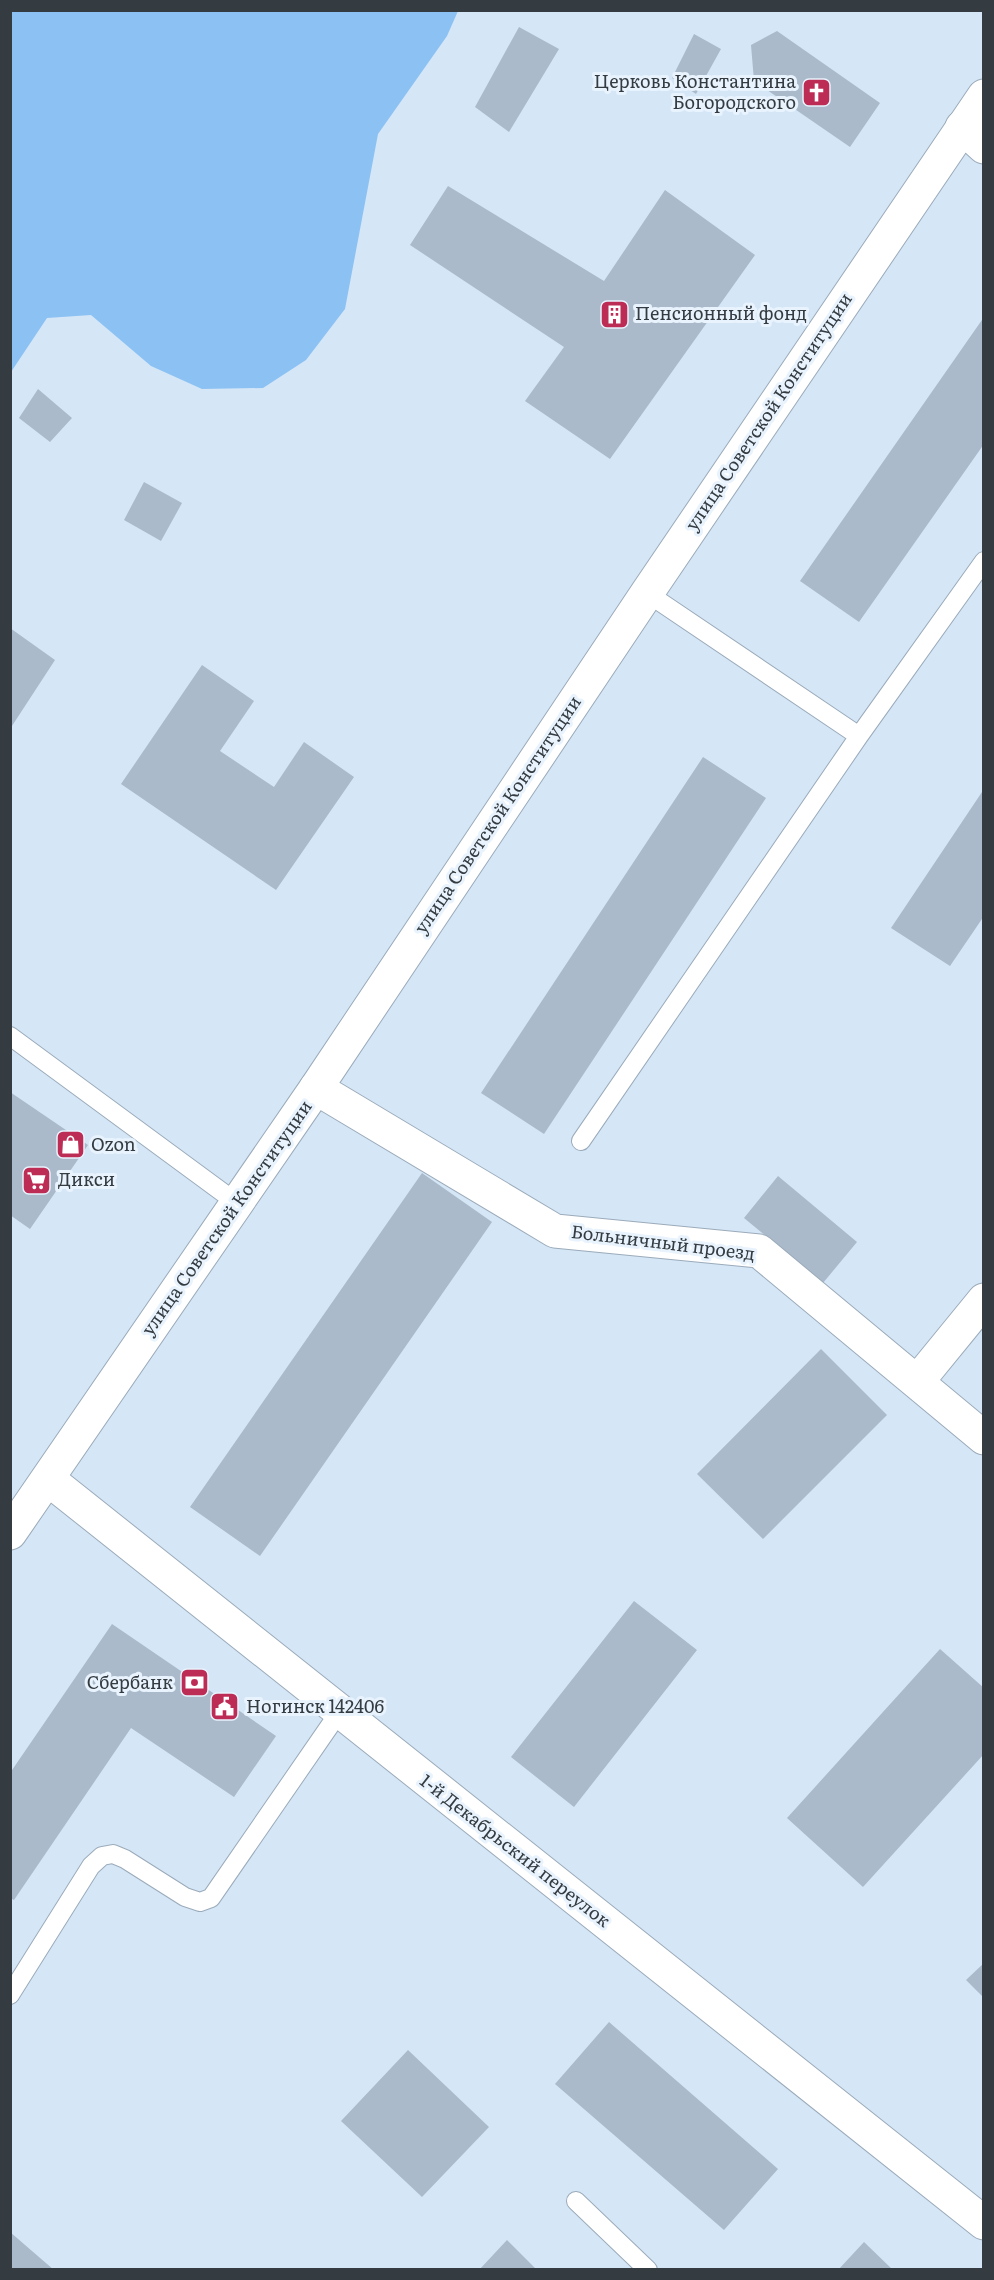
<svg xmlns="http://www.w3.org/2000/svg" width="994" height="2280" viewBox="0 0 994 2280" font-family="Literata,serif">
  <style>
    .green { fill: #8cc2f3 }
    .building { fill: #aabaca }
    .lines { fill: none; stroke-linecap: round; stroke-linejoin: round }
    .service-casing { stroke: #9babba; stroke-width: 20 }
    .minor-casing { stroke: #9babba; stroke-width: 35 }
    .tertiary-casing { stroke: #9babba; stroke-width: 35 }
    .service { stroke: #fff; stroke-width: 18 }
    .minor { stroke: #fff; stroke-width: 33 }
    .tertiary { stroke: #fff; stroke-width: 33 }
    .labels { text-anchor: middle; stroke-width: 6; stroke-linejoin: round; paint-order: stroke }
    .poi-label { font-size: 18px; fill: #343b41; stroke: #e8f3fd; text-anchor: start }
    .street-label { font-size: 18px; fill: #343b41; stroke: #e8f3fd }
  </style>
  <rect width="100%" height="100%" fill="#d5e6f7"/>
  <path class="green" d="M11,10l447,1 -11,25 -69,98 -33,175 -39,51 -43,28 -61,1 -51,-23 -60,-51 -44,3 -36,54z"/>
  <path class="building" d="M519,27l40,22 -50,83 -34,-25z
    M777,31l103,72 -30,44 -96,-66 -3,-36z
    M694,34l27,15 -25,45 -24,-16z
    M448,186l156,95 61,-91 90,65 -145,204 -85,-58 39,-54 -154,-102z
    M984,317v127l-125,178 -59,-41z
    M38,389l34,29 -22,24 -31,-24z
    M144,482l38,21 -21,38 -37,-21z
    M10,628l45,32 -45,69z
    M202,665l52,36 -34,50 54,36 30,-45 50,35 -78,113 -155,-106z
    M703,757l63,41 -222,336 -63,-41z
    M984,789v127l-34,50 -59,-38z
    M10,1092l78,53 -58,84 -20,-14z
    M422,1173l70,49 -232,334 -70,-49z
    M778,1176l79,66 -34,41 -79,-65z
    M821,1349l66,66 -124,124 -66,-65z
    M634,1601l63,49 -123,157 -63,-50z
    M112,1624l164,112 -42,61 -103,-69 -117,172 -4,-2v-125z
    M940,1649l44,39v66l-121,133 -76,-69z
    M984,1963v35l-18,-18z
    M609,2022l169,147 -54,61 -169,-146z
    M408,2050l81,77 -67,70 -81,-76z
    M10,2232l44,38h-44z
    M507,2240l30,30h-58z
    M864,2242l29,28h-55z"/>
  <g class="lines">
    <defs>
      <path id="service" d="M647,593l212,143
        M10,1036l227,167
        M581,1141l278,-405 125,-175
        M10,1995l81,-129 11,-10 11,-2 12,5 60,38 15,5 11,-4 129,-187
        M576,2201l72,69"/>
      <path id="minor" d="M962,127l22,20
        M316,1088l239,143 204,20 225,187
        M917,1382l67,-82
        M48,1479l936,744"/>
      <path id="tertiary" d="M10,1533l306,-445 331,-495 337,-497"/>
    </defs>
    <use href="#service" class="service-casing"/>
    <use href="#minor" class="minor-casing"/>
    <use href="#tertiary" class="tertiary-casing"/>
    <use href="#service" class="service"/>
    <use href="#minor" class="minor"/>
    <use href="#tertiary" class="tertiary"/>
  </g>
  <defs>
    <symbol id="church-square" viewBox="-11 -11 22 22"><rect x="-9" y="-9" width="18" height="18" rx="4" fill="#bc2c54" stroke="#e8f3fd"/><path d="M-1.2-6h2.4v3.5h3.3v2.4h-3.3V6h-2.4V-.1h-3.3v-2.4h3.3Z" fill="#fff"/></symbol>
    <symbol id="building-square" viewBox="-11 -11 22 22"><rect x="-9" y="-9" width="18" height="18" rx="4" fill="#bc2c54" stroke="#e8f3fd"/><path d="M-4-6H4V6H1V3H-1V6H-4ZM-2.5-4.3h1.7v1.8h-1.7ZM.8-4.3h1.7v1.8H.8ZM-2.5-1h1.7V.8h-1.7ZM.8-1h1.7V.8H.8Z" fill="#fff"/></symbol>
    <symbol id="shop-square" viewBox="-11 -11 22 22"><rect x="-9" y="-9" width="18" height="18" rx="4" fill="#bc2c54" stroke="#e8f3fd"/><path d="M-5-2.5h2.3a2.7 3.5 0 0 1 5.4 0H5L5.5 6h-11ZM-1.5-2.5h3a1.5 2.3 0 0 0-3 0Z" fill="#fff"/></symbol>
    <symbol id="supermarket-square" viewBox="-11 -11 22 22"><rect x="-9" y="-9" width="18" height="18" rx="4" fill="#bc2c54" stroke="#e8f3fd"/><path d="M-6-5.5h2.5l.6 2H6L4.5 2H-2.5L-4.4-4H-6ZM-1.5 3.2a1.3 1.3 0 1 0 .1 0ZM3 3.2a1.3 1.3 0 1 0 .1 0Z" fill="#fff"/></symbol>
    <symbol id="bank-square" viewBox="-11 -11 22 22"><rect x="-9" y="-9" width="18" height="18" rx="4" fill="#bc2c54" stroke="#e8f3fd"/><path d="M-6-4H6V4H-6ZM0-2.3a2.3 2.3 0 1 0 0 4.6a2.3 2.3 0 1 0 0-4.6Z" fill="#fff"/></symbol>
    <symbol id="civic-square" viewBox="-11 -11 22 22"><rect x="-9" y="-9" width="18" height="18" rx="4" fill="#bc2c54" stroke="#e8f3fd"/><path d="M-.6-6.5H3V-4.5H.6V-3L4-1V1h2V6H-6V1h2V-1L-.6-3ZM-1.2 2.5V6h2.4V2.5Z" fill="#fff"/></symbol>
  </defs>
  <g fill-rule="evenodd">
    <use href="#church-square" x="800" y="76" width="33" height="33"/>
    <use href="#building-square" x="598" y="298" width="33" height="33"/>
    <use href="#shop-square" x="54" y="1128" width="33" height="33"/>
    <use href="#supermarket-square" x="20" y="1164" width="33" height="33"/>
    <use href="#bank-square" x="178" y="1666" width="33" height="33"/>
    <use href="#civic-square" x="208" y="1690" width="33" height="33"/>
  </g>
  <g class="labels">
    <g class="poi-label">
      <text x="796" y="88" text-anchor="end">Церковь Константина<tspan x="796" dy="21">Богородского</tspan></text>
      <text x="635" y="320">Пенсионный фонд</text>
      <text x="91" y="1151">Ozon</text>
      <text x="58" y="1186">Дикси</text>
      <text x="173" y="1689" text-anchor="end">Сбербанк</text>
      <text x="246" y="1713">Ногинск 142406</text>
    </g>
    <g class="street-label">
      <text transform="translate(769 412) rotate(-56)" y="6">улица Советской Конституции</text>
      <text transform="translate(498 815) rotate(-56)" y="6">улица Советской Конституции</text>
      <text transform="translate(227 1218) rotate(-55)" y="6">улица Советской Конституции</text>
      <text transform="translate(663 1243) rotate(7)" y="6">Больничный проезд</text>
      <text transform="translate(515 1851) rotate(38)" y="6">1-й Декабрьский переулок</text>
    </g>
  </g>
  <rect width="994" height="2280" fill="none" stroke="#343b41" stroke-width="24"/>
</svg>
